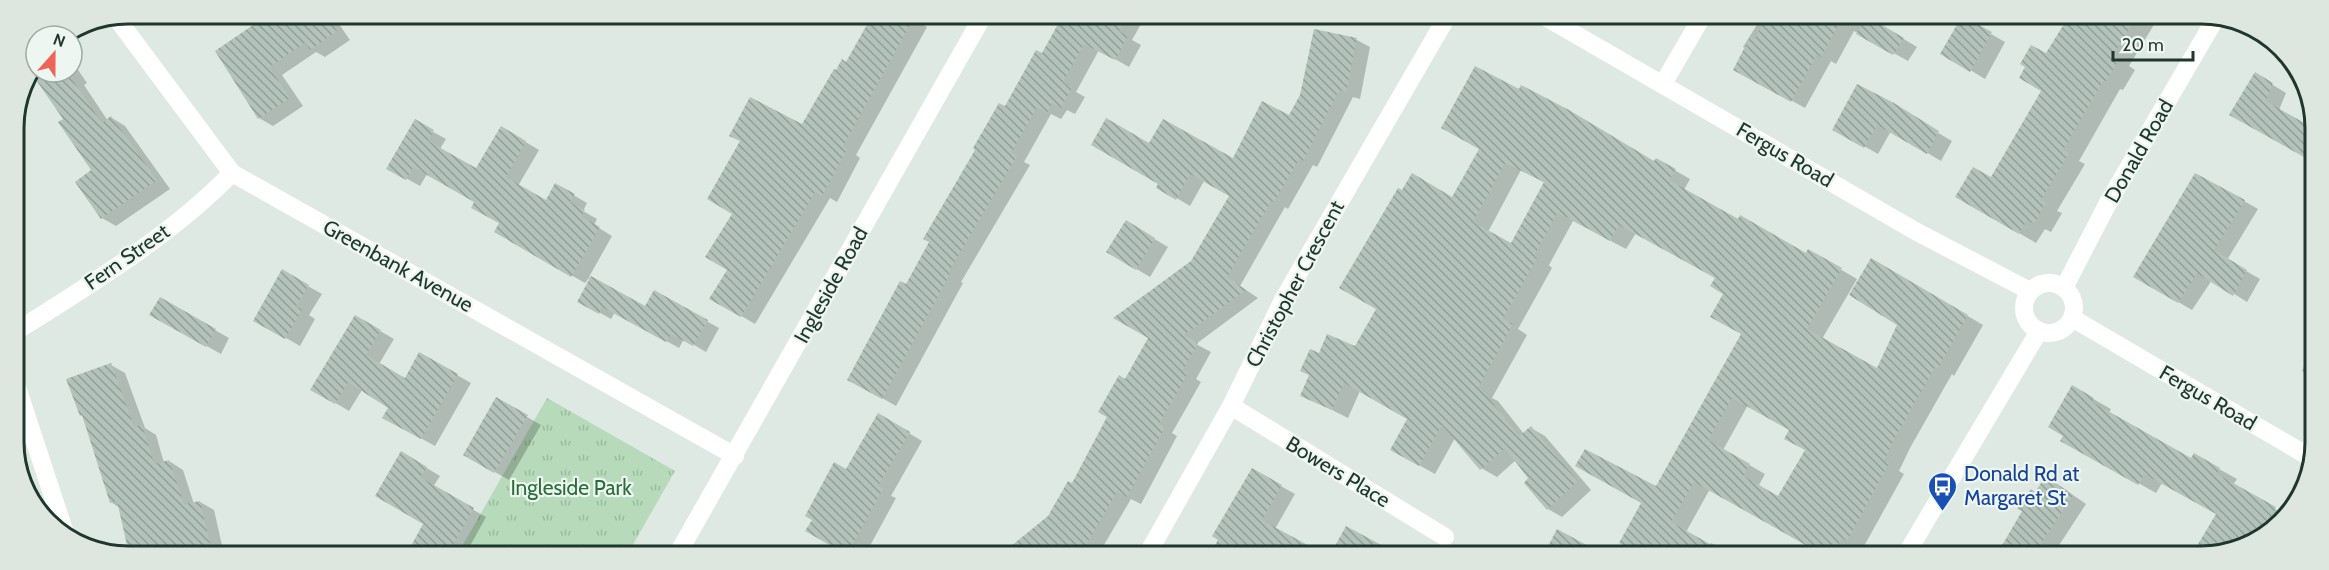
<svg xmlns="http://www.w3.org/2000/svg" width="2329" height="570" viewBox="0 0 2329 570" font-family="Cabin,sans-serif">
  <style>
    .grass { fill: url(#grass-tufts) }
    .shadow { fill: #0003; fill-rule: evenodd }
    .building { fill: url(#building-back-hatch); fill-rule: evenodd }
    .lines { fill: none; stroke-linecap: round; stroke-linejoin: round }
    .minor { stroke: #fff; stroke-width: 18 }
    .labels { text-anchor: middle; stroke-width: 4.5; stroke-linejoin: round; paint-order: stroke }
    .street-label { font-size: 21px; fill: #1f372d; stroke: #edf6f0 }
    .transit-label { font-size: 21px; fill: #164399; stroke: #edf6f0; text-anchor: start }
    .park-label { font-size: 21px; fill: #2b6d3b; stroke: #edf6f0 }
    .rim { fill: none; stroke: #1f372d; stroke-width: 3 }
  </style>
  <defs>
    <pattern id="grass-tufts" width="24" height="20" patternUnits="userSpaceOnUse" patternTransform="scale(1.5)"><rect width="24" height="20" fill="#b6daba"/><path d="M3 7l-1-3M5 7V3M7 7l1-3M15 17l-1-3M17 17v-4M19 17l1-3" fill="none" stroke="#9cbca0"/></pattern>
    <pattern id="building-back-hatch" width="6" height="6" patternUnits="userSpaceOnUse" patternTransform="scale(1.5)"><rect width="6" height="6" fill="#b3c3ba"/><path d="M-1 5l2 2M0 0l6 6M5-1l2 2" fill="none" stroke="#919f98"/></pattern>
  </defs>
  <rect width="100%" height="100%" fill="#dde9e2"/>
  <path class="grass" d="M547,398l128,73 -48,84h-170z"/>
  <path class="shadow" d="M272,14h60l18,26 -25,17 -9,-5 -34,23 21,31 -30,20 -14,-8 -42,-67z
    M904,14l23,13 -71,128 4,3 -23,44 -7,-4 -75,126 -44,-26 18,-28 73,-144 35,-54z
    M1065,15h81l-14,25 9,5 -12,22 -30,-17 -23,42 9,5 -10,17 -8,-4 -6,9 -10,-5 -27,48 6,3 -69,117 2,1 -67,123 -47,-27 57,-93 100,-178 37,-53z
    M1322,15h15l-4,6z
    M1632,15h13l-3,6z
    M1763,15h101l53,32 -9,14 -54,-30 -18,33 -5,-3 -26,47 -70,-39 11,-20 -3,-2z
    M2070,16h95l-6,9 -4,-2 -26,43 6,4 -12,20 -3,-1 -41,72 6,3 -28,47 5,2 -11,19 -6,-3 -9,14 -79,-46 34,-18 52,-88 3,-36z
    M1963,18l42,24 -20,37 -43,-26z
    M1315,31l42,9 13,7 -10,52 -7,-2 -36,70 -4,-2 -25,44 -3,-2 -45,79 18,12 -62,46 15,8 -15,27 5,3 -29,51 5,3 -36,68 -10,-5 -33,56h-96l47,-38 24,-32 52,-104 106,-185 -27,-15 -14,25 -32,-19 2,-3 -10,-39 84,15 56,-43 11,-22z
    M72,61l15,22 -3,2 24,36 4,-3 13,8 45,63 -54,37 -14,-8 -8,-47 -29,-52 -29,-42 -3,2 3,-7h36z
    M2255,74l31,19 -7,17 34,20v31l-82,-46z
    M1858,86l94,55 -11,20 -50,-30 -13,23 -44,-25z
    M415,122l31,17 -6,10 37,21 25,-42 37,22 -21,36 28,16 10,-17 31,18 -4,8 14,8 -3,6 18,11 -23,41 57,31 8,-16 65,36 -13,24 -22,-13 -5,9 -64,-36 -4,7 -32,-18 12,-22 -2,-1 -4,5 -89,-51 5,-9 -25,-21 -49,-28 -7,12 -32,-18z
    M1480,149l175,14 2,-3 33,19 -6,11 122,65 3,-4 48,28 -35,60 56,31 21,-46 -27,-64 111,65 -29,51 -2,-2 -42,74 -11,23 5,3 -41,74 -5,-2 -5,10h-25l-118,-67 -24,43 24,14 1,-3 24,13h-91l13,-68 86,-154 -26,-56 -81,-45 -10,16 -53,-28 -24,44 3,3 -34,61 9,6 -35,63 6,3 26,33 7,-6 14,8 46,54 -29,27 -14,-8 -18,-31 -14,-18 -19,17 -16,-9 -26,-30 -20,36 -43,-24 17,-32 -49,-27 -12,27 -46,-23 18,-40 35,-7 98,-149zM1521,170l24,13 -34,62 -23,-13zM1748,405l43,24 16,21 -28,48 -20,-13 6,-11 -42,-24z
    M2244,201l14,8 -31,51 33,19 -13,23 -35,-22 -20,30 -57,-33z
    M1126,222l42,25 -18,30 -42,-25z
    M2313,246v13l-6,-3z
    M283,272l39,22 -13,21 6,4 -15,27 -45,-26z
    M160,299l69,39 -8,16 -70,-39z
    M356,317l38,22 -15,25 26,16 15,-26 51,29 -36,63 -51,-28 6,-11 -28,-17 -13,21 -37,-22z
    M2313,345v33l-11,-7z
    M111,365l14,8 20,55 11,7 8,28 5,-2 14,9 11,34 6,-2 14,8 10,44h-93l-11,-46 -9,-6z
    M2072,387l39,22 -2,4 82,46 3,-4 43,24 -4,6 51,29 -8,14 -68,28h-15l25,-42 -56,-31 -6,10 -94,-53 3,-5z
    M496,399l45,26 -32,55 -44,-25z
    M879,415l43,26 -31,55 5,2 -31,57h-15l-43,-24 40,-60z
    M402,453l38,23 -7,11 53,30 -21,38h-44l4,-32z
    M1252,470l43,24 -20,35 48,26h-112z
    M2060,486l26,18 -34,52h-57l41,-62z
    M1347,528l44,24 -2,3h-57z
    M1501,549l14,7h-17z"/>
  <path class="building" d="M269,14h56l12,17 -27,19 -5,-7 -36,24 21,31 -32,21 -43,-68z
    M873,14h43l-73,132 4,3 -25,47 -7,-4 -74,125 -32,-18 18,-29 -22,-13 27,-43 -25,-15 33,-58 -11,-5 21,-39 52,27 32,-55 2,1 6,-11 4,3z
    M1063,15h65l-9,16 9,5 -13,24 -31,-16 -21,38 9,6 -11,20 -9,-5 -5,10 -10,-6 -26,46 6,3 -69,117 2,1 -68,125 -35,-19 53,-99 6,3 23,-42 -6,-3 52,-89 -2,-2 26,-45 6,3 31,-56 6,3z
    M1767,15h77l-23,42 -4,-3 -26,48 -58,-32 17,-33 5,2z
    M1867,16l37,22 -11,17 -37,-21z
    M1962,16l30,16 -22,40 -30,-18z
    M2069,16h68l-24,39 7,4 -15,23 -2,-1 -40,69 6,3 -28,47 5,2 -12,22 -7,-4 -8,14 -64,-37 18,-30 18,10 50,-86 -22,-13 6,-11 -5,-3 11,-19 15,8z
    M1314,29l43,9 -11,54 -7,-2 -36,71 -4,-2 -25,43 -3,-1 -44,76 19,13 -62,45 14,8 -15,27 5,3 -29,51 6,3 -38,70 -10,-5 -37,63h-80l48,-39 20,-35 4,2 35,-66 -9,-5 21,-37 6,4 23,-41 -35,-20 78,-57 38,-65 -39,-22 -14,26 -20,-12 2,-4 -67,-39 15,-27 43,25 14,-24 70,39 29,-57 27,14 11,-20z
    M1475,66l44,23 2,-4 48,25 85,51 2,-3 20,11 -7,11 69,39 2,-4 66,38 2,-4 34,19 -35,61 70,39 20,-43 -48,-30 22,-37 97,57 -30,53 -3,-1 -41,72 -10,22 5,2 -30,56 -12,22 -5,-3 -10,18h-7l-131,-74 -23,40 60,34h-90l-22,-13 22,-40 -66,-37 10,-17 71,37 85,-152 -31,-17 13,-23 -13,-8 5,-8 -96,-53 -9,16 -43,-24v1l-10,-5 -23,43 3,2 -34,61 10,5 -35,64 4,2 37,46 -39,34 -38,-45 -23,41 -29,-16 17,-31 -63,-36 -12,27 -32,-14 9,-21 -9,-4 10,-22 9,4 8,-19 28,12 21,-37 -37,-21 59,-100 4,2 10,-17 40,24 27,-48 -38,-21zM1505,163l39,19 -33,61 -38,-21zM1732,398l57,32 -5,9 21,11 -27,46 -35,-20 7,-12 -42,-24z
    M36,72h31l35,51 9,-7 46,64 -56,39 -26,-37 16,-12 -33,-48 5,-3 -29,-42z
    M2255,72l18,11 -7,18 47,27v34l-84,-47z
    M1857,84l37,19 45,28 -12,23 -50,-29 -13,23 -32,-18z
    M415,119l19,11 -6,11 48,27 25,-42 25,15 -20,36 40,23 9,-17 20,11 -5,8 15,8 -4,6 19,11 -29,50 -77,-45 5,-9 -28,-15 3,-6 -61,-35 -7,13 -20,-11z
    M2195,173l50,27 -31,50 33,20 -14,26 -36,-23 -19,30 -45,-26z
    M1126,220l29,18 -19,32 -30,-18z
    M282,269l27,16 -13,21 6,4 -17,29 -32,-18z
    M591,276l54,30 9,-16 54,30 -15,26 -22,-12 -5,8 -64,-35 -3,7 -22,-12z
    M160,297l56,32 -10,18 -57,-32z
    M355,315l26,15 -15,25 39,23 14,-26 39,22 -37,65 -39,-21 6,-10 -40,-26 -13,22 -25,-14z
    M111,363l23,64 8,-2 12,39 15,-4 15,44 16,-3 11,48 -25,5h-57l-12,-53 -7,2 -28,-88 -2,1 -14,-37z
    M2072,385l22,13 -2,4 99,56 3,-5 26,15 -3,6 59,33 -11,21 -5,-3 -7,13 -45,18h-17l25,-42 -72,-40 -6,11 -78,-44 3,-5 -15,-9z
    M496,397l32,18 -34,58 -31,-18z
    M878,413l32,19 -32,54 5,3 -36,66 -42,-24 7,-11 -7,-4 29,-54 12,7z
    M1531,426l47,55 -31,29 -23,-27 4,-5 -23,-30z
    M401,451l26,16 -7,10 54,31 -27,47h-41l17,-31 -48,-28z
    M1252,468l30,17 -20,35 64,35h-117l9,-15 -6,-4z
    M2046,476l27,19 -40,61h-37l26,-45 -5,-2 14,-20 4,3z
    M1346,526l54,29h-70z
    M1557,529l50,27h-64z"/>
  <g class="lines">
    <path class="minor" d="M1542,15l375,217 113,59
      M115,16l117,157 503,283
      M1663,84l40,-69
      M2024 308a25 25 0 1 1 50 0a25 25 0 1 1-50 0Z
      M2064,288l45,-87 108,-185
      M2072,318l241,141
      M15,332c73,-46 157,-97 217,-159
      M15,381l50,152
      M1231,406l214,131
      M677,555l307,-541
      M1147,555l84,-149 53,-108 164,-283
      M1905,556l134,-225"/>
  </g>
  <defs>
    <symbol id="bus-pin" viewBox="-11 -11 22 30"><path d="M0 17L-7.5 6A9.5 9.5 0 1 1 7.5 6Z" fill="#1a4fb4" stroke="#edf6f0"/><path d="M-5-6H5V4H4V6H2V4H-2V6H-4V4H-5ZM-3.5-4V0h7V-4ZM-3.5 1.2v1.5H-2V1.2ZM2 1.2v1.5H3.5V1.2Z" fill="#fff"/></symbol>
  </defs>
  <g fill-rule="evenodd">
    <use href="#bus-pin" x="1926" y="470" width="33" height="45"/>
  </g>
  <g class="labels">
    <g class="street-label">
      <text transform="translate(2139 151) rotate(-60)" y="7">Donald Road</text>
      <text transform="translate(1785 155) rotate(30)" y="7">Fergus Road</text>
      <text transform="translate(127 257) rotate(-35)" y="7">Fern Street</text>
      <text transform="translate(398 266) rotate(29)" y="7">Greenbank Avenue</text>
      <text transform="translate(1295 284) rotate(-62)" y="7">Christopher Crescent</text>
      <text transform="translate(831 285) rotate(-61)" y="7">Ingleside Road</text>
      <text transform="translate(2208 398) rotate(30)" y="7">Fergus Road</text>
      <text transform="translate(1338 472) rotate(31)" y="7">Bowers Place</text>
    </g>
    <g class="transit-label">
      <text x="1964" y="481">Donald Rd at<tspan x="1964" dy="24">Margaret St</tspan></text>
    </g>
    <g class="park-label">
      <text x="571" y="495">Ingleside Park</text>
    </g>
  </g>
  <path d="M0 0H2329V570H0ZM128 24H2201A104 104 0 0 1 2305 128V442A104 104 0 0 1 2201 546H128A104 104 0 0 1 24 442V128A104 104 0 0 1 128 24Z" fill="#dde7e0" fill-rule="evenodd"/>
  <path class="rim" d="M128 24H2201A104 104 0 0 1 2305 128V442A104 104 0 0 1 2201 546H128A104 104 0 0 1 24 442V128A104 104 0 0 1 128 24Z"/>
  <g transform="translate(54 54) rotate(21)"><circle r="28" fill="#edf6f0" stroke="#9baaa2" stroke-width="1.5"/>
  <path d="M0-4.5L10 22L0 15L-10 22Z" fill="#ee6456"/>
  <text y="-9" font-size="16" font-weight="bold" text-anchor="middle" fill="#1f372d">N</text>
  </g>
  <path d="M2113 51v9h80v-9" fill="none" stroke="#1f372d" stroke-width="3"/>
  <text x="2122" y="51" font-size="18" fill="#1f372d" stroke="#edf6f0" stroke-width="4.5" paint-order="stroke">20 m</text>
</svg>
